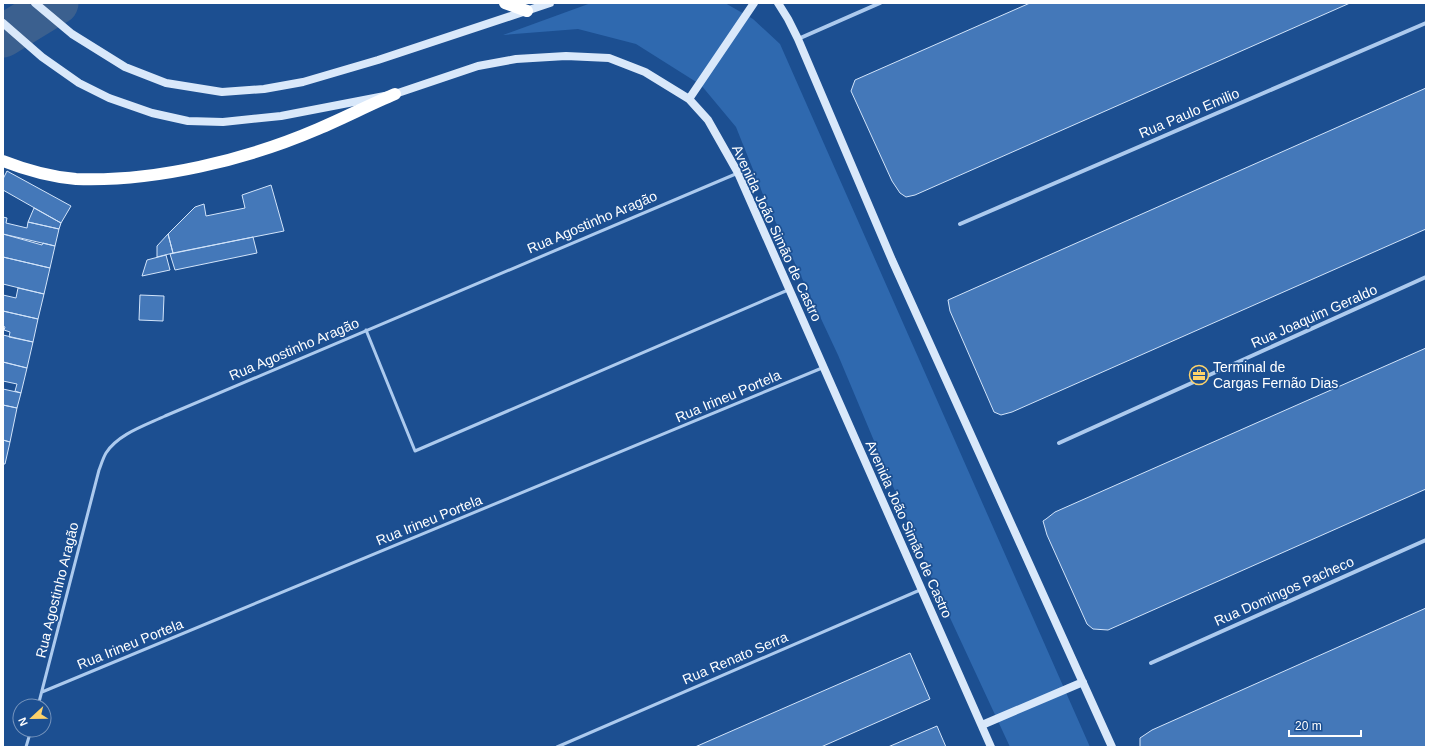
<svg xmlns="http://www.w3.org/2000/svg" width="1429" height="750" viewBox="0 0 1429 750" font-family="Arial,sans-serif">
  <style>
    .green { fill: #2f69af }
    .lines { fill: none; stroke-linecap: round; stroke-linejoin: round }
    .river { stroke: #3b608f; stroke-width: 43 }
    .building { fill: #4478b9; stroke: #d2e4fa }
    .lane { stroke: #accaee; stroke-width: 3 }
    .street { stroke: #accaee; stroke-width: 4 }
    .secondary { stroke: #d9e8fa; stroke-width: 8 }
    .highway { stroke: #fff; stroke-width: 12 }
    .labels { text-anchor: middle; stroke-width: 3.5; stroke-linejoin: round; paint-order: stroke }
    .street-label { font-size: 14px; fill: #fff; stroke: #1c4f91 }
    .poi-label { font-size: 14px; fill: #fff; stroke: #1c4f91; text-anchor: start }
  </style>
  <rect width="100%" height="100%" fill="#1c4f91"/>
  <path class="green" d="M591,3h134l28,16 27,25 310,703h-80l-78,-168 -94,-224 -74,-158 -28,-70 -35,-42 -65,-41 -58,-15 -75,6z"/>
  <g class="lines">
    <path class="river" d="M3,36l54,-33"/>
  </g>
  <path class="building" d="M1030,3h320l-435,192 -9,2 -6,-4 -8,-12 -41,-90 4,-11z
    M1426,88v141l-414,183 -11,3 -7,-3 -44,-101 -2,-11z
    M7,171l64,35 -10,17 -58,-33v-11z
    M271,185l13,46 -111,22 -5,-19 27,-27 9,-3 2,12 39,-8 -3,-13z
    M34,208l27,15 -2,6 -31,-7z
    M3,217l4,1 -1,5 21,5 1,-6 31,7 -4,17 -52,-12z
    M3,234l39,11 1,-2 12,3 -5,22 -47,-11z
    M168,234l5,19 -16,4v-11z
    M253,237l4,16 -82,17 -5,-16z
    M166,255l4,15 -28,6 5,-16z
    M3,257l47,11 -6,26 -41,-10z
    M18,288l26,6 -6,25 -35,-8v-16l13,3z
    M140,295l24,1 -1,25 -24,-1z
    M3,311l35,8 -5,23 -24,-5 1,-5 -6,-2 1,-3 -2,-1z
    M3,335l30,7 -6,26 -24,-6z
    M1426,348v141l-318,141 -15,-1 -6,-5 -40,-89 -4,-14 3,-2 9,-7z
    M3,362l24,6 -6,25 -6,-2 2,-7 -14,-3z
    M3,389l18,4 -4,15 -14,-3z
    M3,405l14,3 -7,34 -7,-2z
    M3,440l7,2 -5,22h-2z
    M1426,608v139h-286v-9l12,-8z
    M910,653l20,46 -109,48h-126z
    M937,726l9,21h-58z"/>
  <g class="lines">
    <path class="lane" d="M366,330l49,121 373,-161
      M42,692l780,-324
      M38,706l61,-236c2,-5 4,-12 7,-17 12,-19 40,-28 59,-37l573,-243
      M26,747l5,-17
      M557,747l363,-157"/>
    <path class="street" d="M798,39l82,-36
      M960,224l466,-201
      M1059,443l367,-166
      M1151,663l275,-123"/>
    <path class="secondary" d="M35,3l37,31 53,33 41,16 56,9 42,-3 39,-7 75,-22 172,-57
      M778,3l10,16 10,20 94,221 220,487
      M3,23l39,34 37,26 30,15 43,15 36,8 35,1 58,-6 114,-22 83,-28 38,-7 50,-3 43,2 36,14 44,27 19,21 30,53 253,574
      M689,99l65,-96
      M982,725l101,-43"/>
    <path class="highway" d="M505,3l22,8
      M3,161c23,9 49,16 73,18 79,3 170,-19 242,-50 26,-11 51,-24 77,-35"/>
  </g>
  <defs>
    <symbol id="office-ring" viewBox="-11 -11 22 22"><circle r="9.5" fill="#1c4f91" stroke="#fed36a" stroke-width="1.5"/><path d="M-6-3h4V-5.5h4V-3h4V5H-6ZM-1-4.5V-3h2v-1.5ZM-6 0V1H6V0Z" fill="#fed36a"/></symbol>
  </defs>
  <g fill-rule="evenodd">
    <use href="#office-ring" x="1188" y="364" width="22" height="22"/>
  </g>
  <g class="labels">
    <g class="street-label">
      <text transform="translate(1189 113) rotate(-23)" y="5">Rua Paulo Emilio</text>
      <text transform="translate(592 222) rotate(-23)" y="5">Rua Agostinho Aragão</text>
      <text transform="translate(777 233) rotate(65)" y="5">Avenida João Simão de Castro</text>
      <text transform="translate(1314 316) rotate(-24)" y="5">Rua Joaquim Geraldo</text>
      <text transform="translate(294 349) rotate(-23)" y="5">Rua Agostinho Aragão</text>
      <text transform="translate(728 396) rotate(-23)" y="5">Rua Irineu Portela</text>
      <text transform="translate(429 520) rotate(-22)" y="5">Rua Irineu Portela</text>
      <text transform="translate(909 529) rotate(66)" y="5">Avenida João Simão de Castro</text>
      <text transform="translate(57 590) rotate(-76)" y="5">Rua Agostinho Aragão</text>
      <text transform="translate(1284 591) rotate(-24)" y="5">Rua Domingos Pacheco</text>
      <text transform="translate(130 644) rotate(-22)" y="5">Rua Irineu Portela</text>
      <text transform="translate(735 658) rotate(-23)" y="5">Rua Renato Serra</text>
    </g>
    <g class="poi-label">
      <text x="1213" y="372">Terminal de<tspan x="1213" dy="16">Cargas Fernão Dias</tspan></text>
    </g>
  </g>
  <rect width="1429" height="750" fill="none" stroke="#ffffff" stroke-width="8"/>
  <g transform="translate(32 718) rotate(248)"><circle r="19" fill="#1c4f91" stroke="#7795bd"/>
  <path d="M0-3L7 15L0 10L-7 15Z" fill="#fed36a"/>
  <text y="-6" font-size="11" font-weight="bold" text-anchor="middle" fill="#ffffff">N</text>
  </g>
  <path d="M1289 730v6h72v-6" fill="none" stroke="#ffffff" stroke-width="2"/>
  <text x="1295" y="730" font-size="12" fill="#ffffff" stroke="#1c4f91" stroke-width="3" paint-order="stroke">20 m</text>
</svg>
